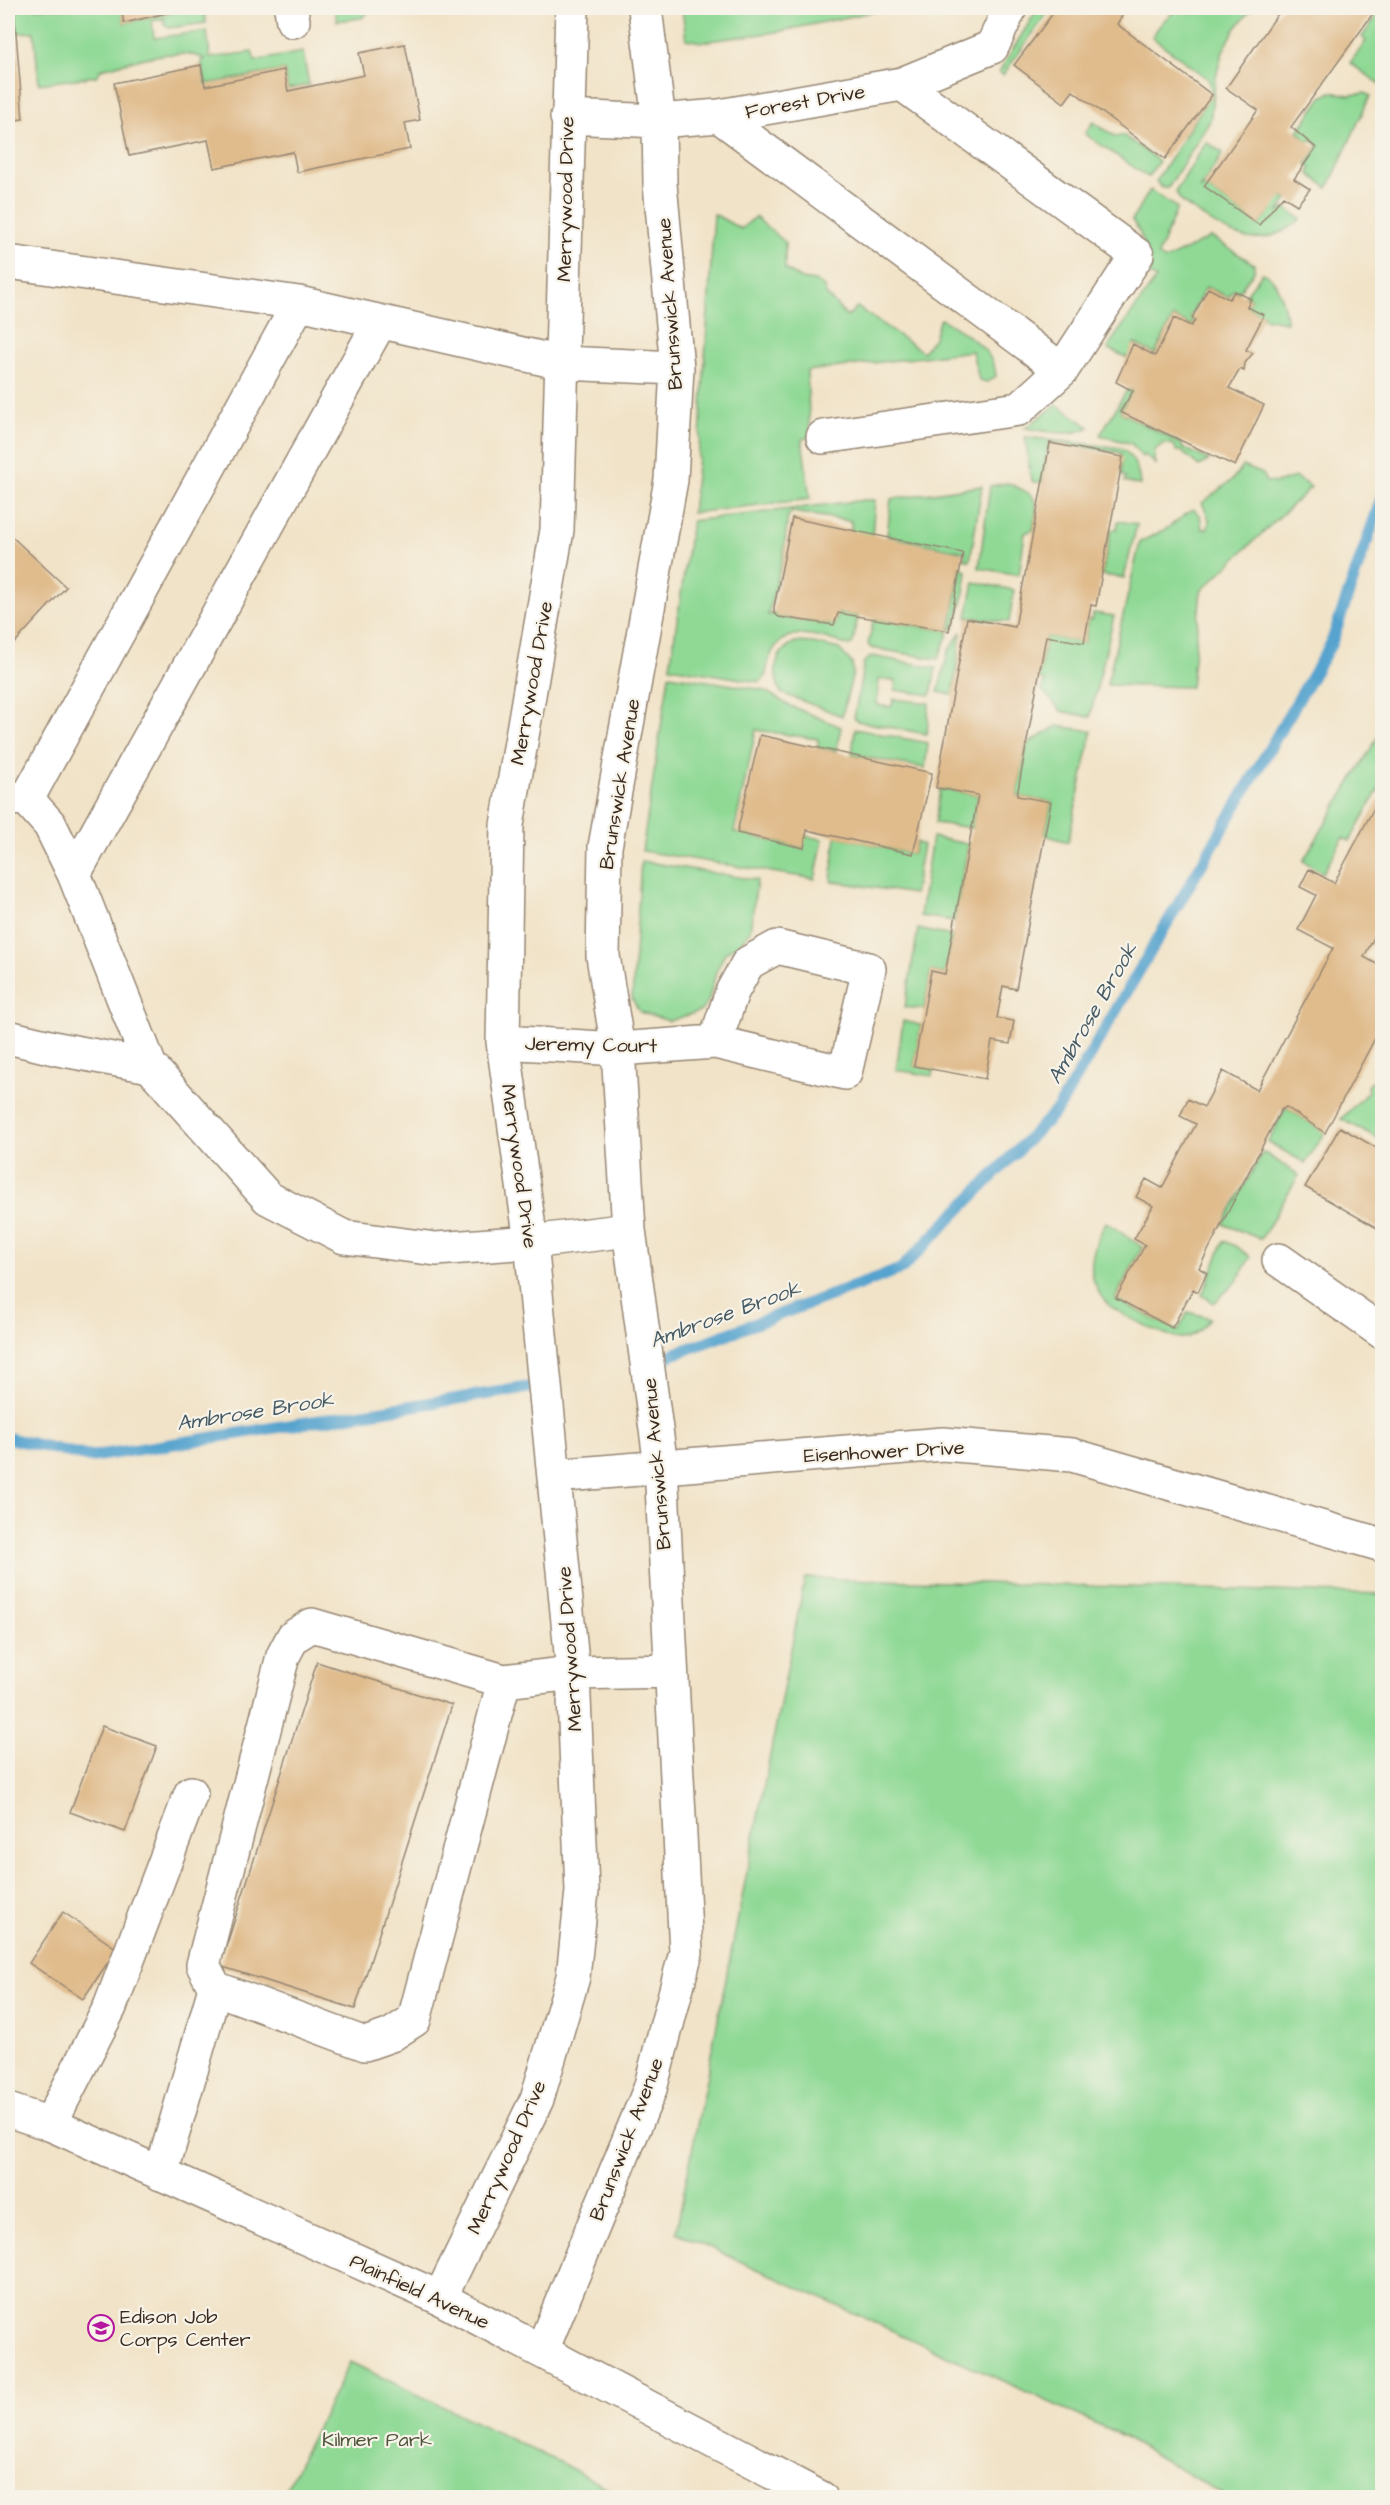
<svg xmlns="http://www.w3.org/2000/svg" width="1390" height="2505" viewBox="0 0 1390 2505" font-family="'Architects Daughter',sans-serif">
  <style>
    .green { fill: #8fd995; stroke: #65825a; stroke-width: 1.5 }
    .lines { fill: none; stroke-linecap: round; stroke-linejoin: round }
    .stream { stroke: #54a3ce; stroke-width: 12 }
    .building { fill: #e0bc8d }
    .minor-casing { stroke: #968673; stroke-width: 36 }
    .major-casing { stroke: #968673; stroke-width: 36 }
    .minor { stroke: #fff; stroke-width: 33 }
    .major { stroke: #fff; stroke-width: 33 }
    .labels { text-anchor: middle; stroke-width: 4.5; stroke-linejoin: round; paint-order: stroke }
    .street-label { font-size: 20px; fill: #3b2a1e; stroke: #f7f3e8 }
    .poi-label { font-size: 20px; fill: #3b2a1e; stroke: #f7f3e8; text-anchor: start }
    .park-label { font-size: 20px; fill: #50563c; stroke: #f7f3e8 }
    .water-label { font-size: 21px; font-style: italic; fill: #455a64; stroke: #f7f3e8 }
  </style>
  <rect width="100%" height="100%" fill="#f7f3e8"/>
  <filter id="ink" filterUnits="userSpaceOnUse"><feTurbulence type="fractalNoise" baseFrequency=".0167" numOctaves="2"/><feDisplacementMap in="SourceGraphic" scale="12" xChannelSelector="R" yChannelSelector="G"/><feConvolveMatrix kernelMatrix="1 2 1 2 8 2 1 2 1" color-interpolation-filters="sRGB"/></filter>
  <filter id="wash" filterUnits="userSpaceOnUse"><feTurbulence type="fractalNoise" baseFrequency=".008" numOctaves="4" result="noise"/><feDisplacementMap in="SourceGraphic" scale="24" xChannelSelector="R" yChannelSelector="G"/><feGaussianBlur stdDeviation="1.35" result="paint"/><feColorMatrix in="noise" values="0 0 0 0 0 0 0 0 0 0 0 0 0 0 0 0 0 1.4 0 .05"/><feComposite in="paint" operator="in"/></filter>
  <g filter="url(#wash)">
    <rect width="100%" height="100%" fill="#f1e3c8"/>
    <path class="green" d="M14,8h107l3,15 66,-15h14l2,15 -37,5 -5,-4v-7l-2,2 -10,2 2,17 53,-7 3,27 42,-6 3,9 48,-9 6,33 -21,4 -4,-19 -78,14 -5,-23 4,-2c-29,-14 -73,3 -104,10l-4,7 -58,8 -5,-52 -18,1z
      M335,8h37l-10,10 -25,3z
      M682,8h208l-113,24 -76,10 -15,-3z
      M1038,8h13l-48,67 -4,-3z
      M1201,8h47l3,2 -16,19 -12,22 -7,25 -6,45 -42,67 -7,-1 -5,-6 56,-88 -3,-13 -57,-43c8,-13 18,-27 34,-28l5,4 8,-1z
      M1382,8v72l-2,4 -30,-21 16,-22 -4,-4z
      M1331,92l18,3 16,-2 5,3 -42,92 -19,-14 1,-6 -3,-4 12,-18 -7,-7 -4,3 -10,-11 24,-34z
      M1093,122l23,15 7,-2 36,26 -11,16 -63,-43z
      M1206,142l17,11 -23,36 4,-3 55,39 23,-29 5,4 -10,13 8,-5 16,11c-38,32 -65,21 -102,-5 -9,-7 -21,-12 -23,-23z
      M1150,190l27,18 -19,47 7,5 46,-23 43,27v7l-15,21 -5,-2 -6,7 -22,-10 -16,30 4,4 -3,4 -18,-8 -18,37 -21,-11 -6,15 -20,-9 3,-7 45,-63 -10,-7c4,-19 -3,-36 -14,-52z
      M714,214l27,15 14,-12 30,25v27l16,10 14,2 9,6 2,7 21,23 10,-10 66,45 11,-14 5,-17 3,-2c21,14 53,29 54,57l-9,6 -8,-2 -7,-29 -165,20 3,66 -8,2 8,60 -118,14 8,-75z
      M1262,273c17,3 22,34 25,49l-25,-4 2,-3 -17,-8 4,-8 -6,-3z
      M1127,390l6,1 -13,21 62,32v3l27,13 -10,6 -18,-15h-5l-2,-6 -10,-2 -9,7 -1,10 3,5 -12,-10 -3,2 -10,-13 -32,-9z
      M1055,406h4l30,21c-19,11 -43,4 -64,1z
      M1025,437l96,11c12,8 18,22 19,37l-16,-3 2,-5 -4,-1 -1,-23 -72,-11 -7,40h-9l-2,-3z
      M1243,466l20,8 2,7 11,2 19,-6 16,10 -110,104 -10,96 -84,-2 33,-143 26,-13 27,-20 7,6 2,14h5c5,-10 -1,-16 -5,-26l30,-23z
      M1007,483c32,13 32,15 26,47l-8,3 -6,42 -40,-7 11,-82z
      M982,486l-12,75 -6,-2 1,-7 -78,-16 4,-37z
      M865,500h10l-3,36 -21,-3v-12l-59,-9 -4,4 -5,40 -15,59 6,-2 5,4 55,8 4,-12 20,3 -5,27 -4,3c-31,-12 -70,-25 -81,17 -2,8 0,14 -9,19l-89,-15 22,-146z
      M1118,521l19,3 -13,54 -22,-3 9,-45 6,-1z
      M961,567l6,5 -4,27 -9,29 -4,2z
      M974,582l40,8 -5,32 -42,-5z
      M1093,613l21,3 -24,101 -29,-6 -20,-22 4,-8 -6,-3 7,-42 38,7 5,-23 4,-1z
      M874,619l75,12 -11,28 -67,-11 -3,-4z
      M961,632l-8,63 -15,-3 10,-40z
      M795,642l18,1 26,6 13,14 1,10 -11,43 -61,-23c-9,-20 -8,-40 14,-51z
      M872,656l64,12 -5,27 -36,-5 1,-9 -17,-2 -2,26 14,2 3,-8 35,4 -2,31 -70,-13 -3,-3 10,-56z
      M669,675l95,15 24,15 53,22 -5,24 -18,-3v-9l-62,-9 -22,102 69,16 3,-12 17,3 -8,40 -173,-28z
      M1057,726l35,5 -24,111 -23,-7 6,-33 -34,-6 10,-52z
      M855,729l73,14 -3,25 -73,-13z
      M1382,730v53l-32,58 -7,-3 -20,35 -20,-12z
      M940,789l38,6 -6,33 -37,-5z
      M836,836l77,18 3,-12 7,3 -9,49 -83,-13z
      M932,837l36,7 -13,77 -35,-5z
      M641,861l116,19 -7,51 -9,11 -16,11 -9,19 -7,28 -8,11 -32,10 -29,-9 -8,-13z
      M918,929l34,7 -7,38 -14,-3 -7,38 -19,-2z
      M903,1021l18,4 -7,41 21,3 -3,7 -36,-6z
      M1372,1082l6,3 4,5v50l-41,-21 27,-27 -1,-6z
      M1286,1107l39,26 -20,30 -37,-21z
      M1263,1152l36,23 -38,64 -38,-15z
      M1106,1222l36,25 -27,52 63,32 10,-19 22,6c-7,10 -16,20 -29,20 -16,-1 -57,-22 -71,-32 -9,-7 -16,-21 -18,-32 -2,-18 5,-36 14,-52z
      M1224,1241l12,5 14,11 -13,24 -23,22 -12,-8z
      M805,1578l577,16v903h-155l-108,-63 -443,-202z
      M350,2362l213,102 61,33h-342z"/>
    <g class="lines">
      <path class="stream" d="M650,1363l251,-94 157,-160 273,-465 51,-147
        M8,1438l82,19 454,-72"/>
    </g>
    <g id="blocks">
      <path class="building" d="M8,8h6l9,111 -15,2z
        M121,8h67l-64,15z
        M1057,8h53l12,8 -5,8 95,71 -47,64 -92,-68 -9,12 -50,-38z
        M1282,8h95l-86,119 25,21 -22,31 16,10 -13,16 -14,-9 -24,29 -55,-39 54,-76 -32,-22z
        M405,44l15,76 -15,3 5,26 -113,23 -4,-20 -79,16 -6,-28 -79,16 -15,-73 87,-18 4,21 79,-16 4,21 76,-16 -5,-22z
        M1208,288l21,11 6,-8 16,8 -4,8 17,8 -18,35 7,3 -8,10 -1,8 -4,-2 -11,19 35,17 -29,61 -115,-54 13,-21 -17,-9 17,-38 22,12 19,-38 17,8 4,-5 -3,-3z
        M1050,443l73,14 -27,149 -5,-1 -7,38 -38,-7 -29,160 34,6 -35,187 -13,-3 -6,32 17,3 -4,23 -18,-3 -7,38 -71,-13 17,-95 14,3 33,-179 -42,-7 31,-170 48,9z
        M792,518l171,35 -14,78 -111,-18 -4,12 -55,-8 -5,-4v-6z
        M8,533l58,54 -57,62 -1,-1z
        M760,735l172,38 -19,81 -106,-24 -3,18 -67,-15z
        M1382,793v129l-18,35 18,10v58l-57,108 -39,-26 -5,3 -82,158 8,5 -9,19 -5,-3 -21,39 -56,-30 29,-53 -11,-6 19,-33 -17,-9 10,-18 16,9 34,-64 -16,-8 8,-17 16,8 19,-36 34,19 76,-142 -35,-18 18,-35 -16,-8 9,-18 25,14z
        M1340,1127l42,24v80l-77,-44z
        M317,1662l135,43 -97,304 -135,-43z
        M102,1726l55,20 -32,86 -55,-20z
        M63,1912l54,37 -34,50 -54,-36z"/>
    </g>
  </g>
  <g filter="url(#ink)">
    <use href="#blocks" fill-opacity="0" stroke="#968673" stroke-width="1.5"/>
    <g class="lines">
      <defs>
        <path id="minor" d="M291,8l2,13
          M719,116l343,254
          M567,117l92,4 60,-5 183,-32 90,-37 18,-39
          M8,262l291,41 263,60 115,5
          M823,437l196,-28 43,-39 75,-115 -235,-171
          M8,798l19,1 23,26 24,49 76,192 118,132 76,39 92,12 95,-7 98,-12
          M27,799l272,-496
          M74,874l306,-552
          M8,1037l50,12 92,17
          M503,1042l115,7 97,-7 130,31 24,-104 -92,-22 -29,16 -16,29 -17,50
          M1279,1260l103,72
          M554,1476l389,-32 129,11 310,90
          M312,1625l192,56 -90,339 -23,15 -26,9 -150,-56 -12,-23 80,-309 10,-19z
          M504,1681l69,-8 98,-2
          M50,2124l60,-117 81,-214
          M161,2174l54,-186
          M440,2298l97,-199 36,-122 9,-86 -9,-218 -42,-431 -28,-200 4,-217 50,-295 15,-522
          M542,2350l108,-261 36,-137 -25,-486 -32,-236 -11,-181 -15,-93 2,-109 66,-367 6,-112 -17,-184 -1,-63 -14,-113"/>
        <path id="major" d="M8,2110l42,14 390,174 381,200"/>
      </defs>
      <use href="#minor" class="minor-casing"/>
      <use href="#major" class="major-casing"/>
      <use href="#minor" class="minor"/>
      <use href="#major" class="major"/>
    </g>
  </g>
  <defs>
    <symbol id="university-ring" viewBox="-11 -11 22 22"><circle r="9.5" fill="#f7f3e8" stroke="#b5179e" stroke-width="1.5"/><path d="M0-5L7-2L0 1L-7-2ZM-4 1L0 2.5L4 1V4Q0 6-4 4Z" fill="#b5179e"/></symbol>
  </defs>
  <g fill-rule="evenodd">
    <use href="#university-ring" x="86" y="2313" width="30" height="30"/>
  </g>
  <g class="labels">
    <g class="street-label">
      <text transform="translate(805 101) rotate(-10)" y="7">Forest Drive</text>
      <text transform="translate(565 199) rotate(-89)" y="7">Merrywood Drive</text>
      <text transform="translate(669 304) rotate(-94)" y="7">Brunswick Avenue</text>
      <text transform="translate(531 683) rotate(-80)" y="7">Merrywood Drive</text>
      <text transform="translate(619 784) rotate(-81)" y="7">Brunswick Avenue</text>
      <text transform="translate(591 1044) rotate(1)" y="7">Jeremy Court</text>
      <text transform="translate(520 1166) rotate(82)" y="7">Merrywood Drive</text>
      <text transform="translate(884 1451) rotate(-3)" y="7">Eisenhower Drive</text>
      <text transform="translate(656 1464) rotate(-95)" y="7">Brunswick Avenue</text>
      <text transform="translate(569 1649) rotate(-94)" y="7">Merrywood Drive</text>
      <text transform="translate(626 2139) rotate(-69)" y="7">Brunswick Avenue</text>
      <text transform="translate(506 2157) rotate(-66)" y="7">Merrywood Drive</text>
      <text transform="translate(420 2291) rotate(25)" y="7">Plainfield Avenue</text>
    </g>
    <g class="poi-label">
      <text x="120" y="2323">Edison Job<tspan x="120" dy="23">Corps Center</tspan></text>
    </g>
    <g class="park-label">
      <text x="377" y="2446">Kilmer Park</text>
    </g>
    <g class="water-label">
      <text transform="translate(1092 1013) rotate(-60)" y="7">Ambrose Brook</text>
      <text transform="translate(725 1314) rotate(-20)" y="7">Ambrose Brook</text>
      <text transform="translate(255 1411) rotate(-9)" y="7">Ambrose Brook</text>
    </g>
  </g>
  <rect width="1390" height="2505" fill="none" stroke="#f7f3e8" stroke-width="30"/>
</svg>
